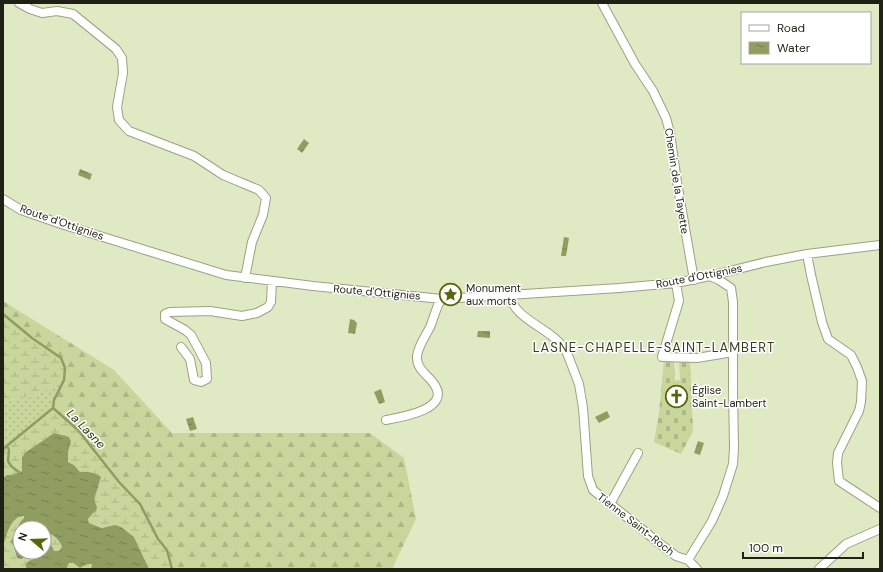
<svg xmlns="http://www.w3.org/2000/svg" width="883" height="572" viewBox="0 0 883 572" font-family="'DM Sans',sans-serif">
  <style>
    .grass { fill: url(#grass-dots) }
    .forest { fill: url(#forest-firs) }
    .wetland { fill: url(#wetland-marsh) }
    .cemetery { fill: url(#cemetery-stones) }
    .water { fill: url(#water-ripples) }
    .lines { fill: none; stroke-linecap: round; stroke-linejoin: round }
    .stream { stroke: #909d60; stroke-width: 2.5 }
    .minor-casing { stroke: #9aa380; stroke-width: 10 }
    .minor { stroke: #fff; stroke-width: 8 }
    .labels { text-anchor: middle; stroke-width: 3; stroke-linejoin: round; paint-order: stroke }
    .street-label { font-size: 11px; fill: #1e2113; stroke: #fff }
    .poi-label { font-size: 11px; fill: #1e2113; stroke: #fff; text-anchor: start }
    .water-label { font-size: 12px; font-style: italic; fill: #2e3605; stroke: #fff }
    .quarter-label { font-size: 13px; letter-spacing: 1px; fill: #373e1f; stroke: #fff }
  </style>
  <defs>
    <pattern id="grass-dots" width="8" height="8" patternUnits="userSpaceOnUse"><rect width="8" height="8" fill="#c8d69c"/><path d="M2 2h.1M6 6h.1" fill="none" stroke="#abb786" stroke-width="1.8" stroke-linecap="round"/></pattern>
    <pattern id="forest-firs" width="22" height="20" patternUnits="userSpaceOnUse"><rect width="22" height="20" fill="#c8d69c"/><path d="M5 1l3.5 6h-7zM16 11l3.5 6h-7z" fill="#abb786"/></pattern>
    <pattern id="wetland-marsh" width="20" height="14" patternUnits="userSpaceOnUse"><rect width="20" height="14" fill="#c8d69c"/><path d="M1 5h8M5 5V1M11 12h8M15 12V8" fill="none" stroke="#abb786"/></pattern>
    <pattern id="cemetery-stones" width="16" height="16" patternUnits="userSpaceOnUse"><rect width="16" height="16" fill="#c8d69c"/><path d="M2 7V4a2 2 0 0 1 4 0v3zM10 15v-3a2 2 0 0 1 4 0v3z" fill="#abb786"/></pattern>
    <pattern id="water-ripples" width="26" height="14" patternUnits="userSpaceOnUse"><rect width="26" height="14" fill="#909d60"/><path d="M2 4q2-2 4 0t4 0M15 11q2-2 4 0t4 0" fill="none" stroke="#75804e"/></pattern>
  </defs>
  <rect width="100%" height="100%" fill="#dfe9c4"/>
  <path class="grass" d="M64,380l-10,20 -1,8 -50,41v-47l35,-8z"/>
  <path class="forest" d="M3,301l111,69 58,63h198l34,25 12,61 -24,50h-220l-5,-19 -9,-11 -18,-35 -21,-22 -41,-52 -25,-22 1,-8 10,-20 -32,-42 -29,-24z"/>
  <path class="wetland" d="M3,314l29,24 29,20 4,10 -1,12 -26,14 -35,8z
    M53,408l25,22 41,52 21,22 18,35 9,11 5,19h-23l-15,-32 -45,-14 -1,-4 5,-6 1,-13 7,-23c-5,-5 -15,-6 -21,-5l-6,-7 -6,-3v-10l3,-10 -25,-4 -20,14 -3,19 -11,4h-5l-4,3v-29z
    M22,515l2,1v2c-7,6 -8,16 -14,23l3,3 3,14 5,1 11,-7h11c-2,2 -4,4 -6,5 -6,5 -12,3 -11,12h-23v-26l1,1c1,-10 8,-26 18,-29z
    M49,534c6,1 11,7 13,13l-3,4h-5l-2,-5 -8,5v-15h3z
    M69,563h3l8,5 7,-4h5l-1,5h-23l-1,-2z"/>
  <path class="cemetery" d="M664,360l10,1 1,20 5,-1 -1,-20h11l3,71 -12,23 -27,-12 5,-29z"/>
  <path class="water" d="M304,139l5,4 -7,10 -5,-4z
    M80,169l12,5 -2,6 -12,-5z
    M564,237l5,1 -3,18h-5z
    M350,319l4,1 3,3 -2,11 -7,-1z
    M478,331h12v7l-13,-1z
    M381,389l4,13 -6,2 -5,-12z
    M607,411l3,6 -11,6 -4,-6z
    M193,417l4,12 -7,2 -4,-12z
    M54,433l15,4 2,5 -3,10v10l6,3 6,7c6,-1 16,0 21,5l-7,23 3,7 -1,4 -3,2 -5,6 1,4 13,5 13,-3 6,2 13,10 15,32h-58l1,-5h-5l-7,4 -7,-5h-4l-2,4 1,2h-42v-5l1,-2 10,-5 6,-5 6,-3 1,-3h2l2,5h5l3,-4c-2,-6 -7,-12 -13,-13l-1,2h-4v-8h-24v24h12l-11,7 -4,-1 -4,-14 -3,-2c5,-7 7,-18 14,-24v-2c-12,-1 -18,19 -20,28l-1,-1v-65l4,-3h5l10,-4v-14l4,-5z
    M698,441l6,2 -4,12 -6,-2z"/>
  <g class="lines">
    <path class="stream" d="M3,314l29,24 29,20 4,10 -1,12 -10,20 -1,8 25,22 41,52 21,22 18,35 9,11 5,19
      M7,446l2,4 -1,11 3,5 9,7
      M3,449l50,-41"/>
    <defs>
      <path id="minor" d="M19,3l11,6 12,4 15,-2 16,3 43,35 6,9 1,15 -6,34 2,13 10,11 65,25 29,19 36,15 7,8 -3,17 -11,27 -7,36
        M602,3l33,61 18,27 13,27 4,15 7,49 17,98
        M3,199l18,11 40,14 165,51 87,11 129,13 177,-11 57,-5 34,-7 56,-14 41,-8 73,-9
        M807,254l4,21 11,47 6,17 23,16 6,12 5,14 -1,21 -2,9 -21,42 -1,10 2,18 41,27
        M676,283l3,18 -17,56 35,1 36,-6
        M509,295c7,27 45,33 58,58l12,31 4,24 5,68 5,14 66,53 17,13 12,4 9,9
        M181,347l9,12 4,21 7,2 6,-3 -1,-16 -15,-28 -6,-5 -20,-11v-5l5,-2 40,-1 32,5 15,-3 11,-6 3,-5 1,-21
        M386,420c16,-3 66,-11 48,-36 -7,-10 -18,-15 -17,-28 1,-10 10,-22 14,-31 2,-7 5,-14 7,-20l4,-6
        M610,504l28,-51
        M688,560l24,-39 11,-25 10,-32 1,-16 -1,-57v-89l-2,-14 -12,-8 -9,-4
        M819,569l27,-25 34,-15"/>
    </defs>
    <use href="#minor" class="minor-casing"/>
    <use href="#minor" class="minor"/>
  </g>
  <defs>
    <symbol id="sight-ring" viewBox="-11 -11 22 22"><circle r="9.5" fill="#fff" stroke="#58660c" stroke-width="1.5"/><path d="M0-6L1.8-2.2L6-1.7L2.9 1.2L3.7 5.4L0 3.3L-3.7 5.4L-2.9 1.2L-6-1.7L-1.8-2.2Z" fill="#58660c"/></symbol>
    <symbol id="church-ring" viewBox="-11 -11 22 22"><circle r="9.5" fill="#fff" stroke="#58660c" stroke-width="1.5"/><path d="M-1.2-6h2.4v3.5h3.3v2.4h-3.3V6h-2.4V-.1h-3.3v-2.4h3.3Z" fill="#58660c"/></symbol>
  </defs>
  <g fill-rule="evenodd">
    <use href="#sight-ring" x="438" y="282" width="25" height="25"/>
    <use href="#church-ring" x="664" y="384" width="25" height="25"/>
  </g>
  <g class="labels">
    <g class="street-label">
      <text transform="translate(677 181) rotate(81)" y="4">Chemin de la Tayette</text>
      <text transform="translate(62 222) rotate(19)" y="4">Route d'Ottignies</text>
      <text transform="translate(699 276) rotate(-11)" y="4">Route d'Ottignies</text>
      <text transform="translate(377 292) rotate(5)" y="4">Route d'Ottignies</text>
      <text transform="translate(636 524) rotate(38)" y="4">Tienne Saint-Roch</text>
    </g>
    <g class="poi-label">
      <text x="466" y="292">Monument<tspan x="466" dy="13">aux morts</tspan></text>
      <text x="692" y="394">Église<tspan x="692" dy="13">Saint-Lambert</tspan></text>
    </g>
    <g class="water-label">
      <text transform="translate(86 429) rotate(46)" y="4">La Lasne</text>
    </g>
    <g class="quarter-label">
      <text x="654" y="352">LASNE-CHAPELLE-SAINT-LAMBERT</text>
    </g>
  </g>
  <rect width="883" height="572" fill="none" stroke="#1e2113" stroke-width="8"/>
  <rect x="741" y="12" width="130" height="52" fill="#ffffff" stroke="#a5a6a1"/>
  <rect x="749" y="25" width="20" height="6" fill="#ffffff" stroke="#a5a6a1"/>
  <text x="777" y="32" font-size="12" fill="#1e2113">Road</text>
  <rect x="749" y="42" width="20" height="12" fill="url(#water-ripples)" stroke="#a5a6a1"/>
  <text x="777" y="52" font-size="12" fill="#1e2113">Water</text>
  <g transform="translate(32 540) rotate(289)"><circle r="19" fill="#ffffff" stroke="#a5a6a1"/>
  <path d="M0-3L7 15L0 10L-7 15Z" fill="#58660c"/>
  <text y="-6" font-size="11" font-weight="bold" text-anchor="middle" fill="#1e2113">N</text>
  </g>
  <path d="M743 552v6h120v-6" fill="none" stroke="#1e2113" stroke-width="2"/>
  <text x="749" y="552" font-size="12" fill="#1e2113" stroke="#ffffff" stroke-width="3" paint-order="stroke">100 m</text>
</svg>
